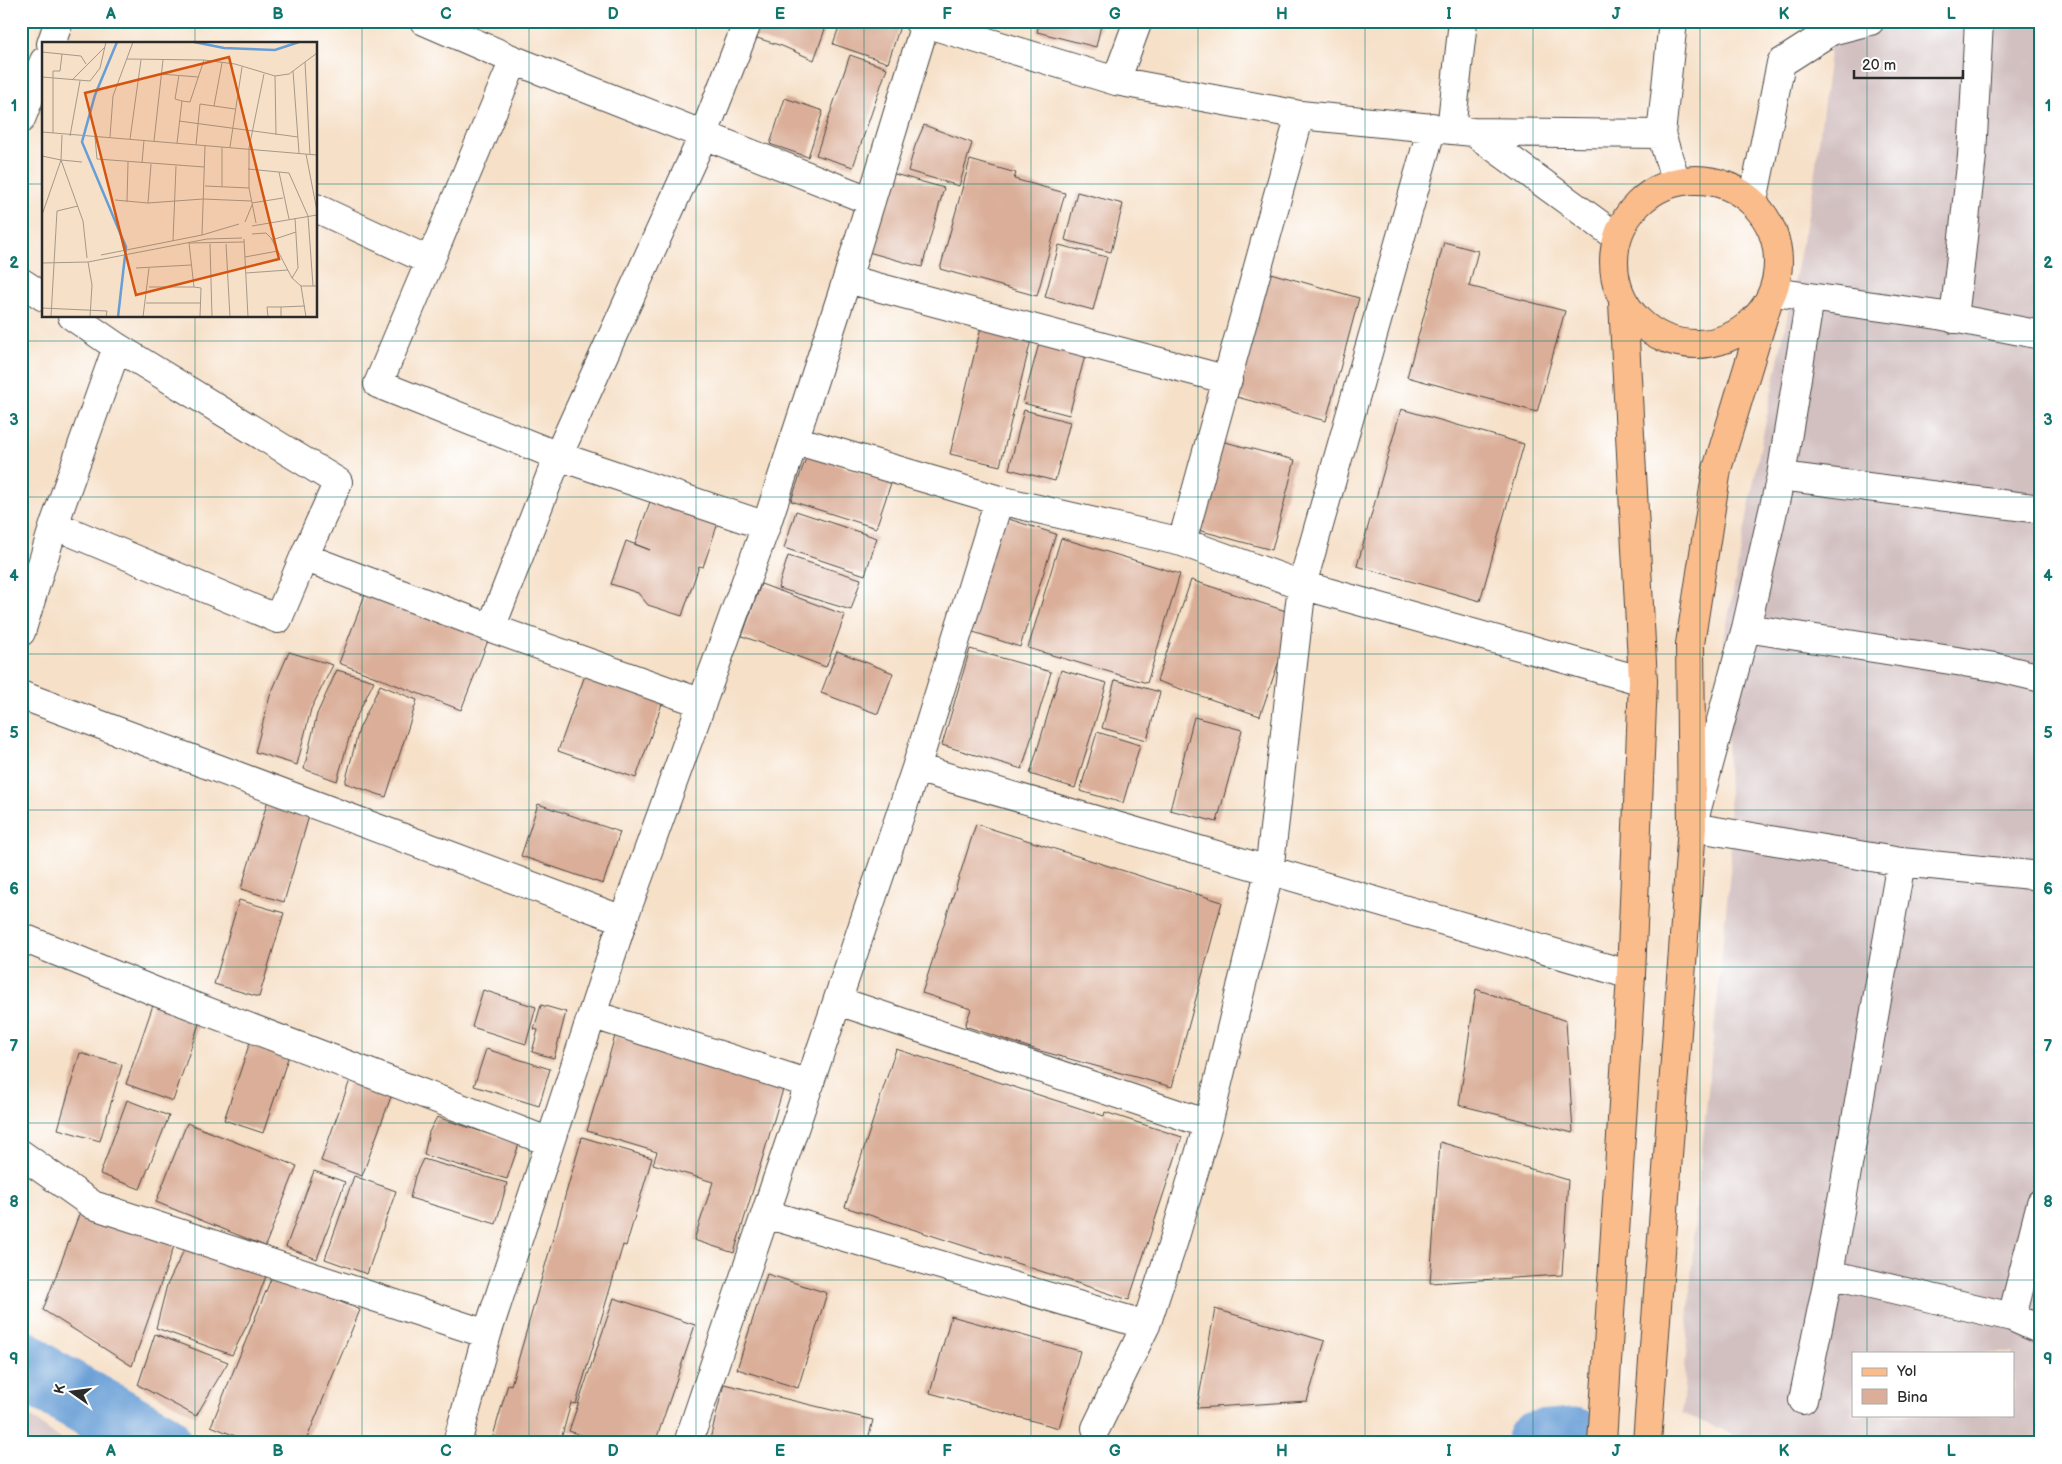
<svg xmlns="http://www.w3.org/2000/svg" width="2062" height="1464" viewBox="0 0 2062 1464" font-family="'Balsamiq Sans',sans-serif">
  <style>
    .industrial { fill: #d2bfc0; fill-rule: evenodd }
    .lines { fill: none; stroke-linecap: round; stroke-linejoin: round }
    .river { stroke: #679ed5; stroke-width: 65 }
    .building { fill: #daae98 }
    .minor-casing { stroke: #494643; stroke-width: 30 }
    .major-casing { stroke: #494643; stroke-width: 30 }
    .minor { stroke: #fff; stroke-width: 28 }
    .major { stroke: #fabc8b; stroke-width: 28 }
    .grid { fill: none; stroke: #0f766e; stroke-width: 1; stroke-opacity: 0.55 }
    .inset-river { fill: none; stroke: #679ed5; stroke-width: 2.5 }
    .inset-road { fill: none; stroke: #a59889; stroke-width: 1 }
    .view { fill: #d5540f; fill-opacity: 0.15; stroke: #d5540f; stroke-width: 2.5 }
    .inset-edge { fill: none; stroke: #2b2b2b; stroke-width: 2.5 }
    .neatline { fill: none; stroke: #0f766e; stroke-width: 2 }
    .grid-label { font-size: 16px; text-anchor: middle; font-weight: bold; fill: #0f766e }
  </style>
  <rect width="100%" height="100%" fill="#fff"/>
  <filter id="ink" filterUnits="userSpaceOnUse"><feTurbulence type="fractalNoise" baseFrequency=".02" numOctaves="2"/><feDisplacementMap in="SourceGraphic" scale="10" xChannelSelector="R" yChannelSelector="G"/><feConvolveMatrix kernelMatrix="1 2 1 2 8 2 1 2 1" color-interpolation-filters="sRGB"/></filter>
  <filter id="wash" filterUnits="userSpaceOnUse"><feTurbulence type="fractalNoise" baseFrequency=".0096" numOctaves="4" result="noise"/><feDisplacementMap in="SourceGraphic" scale="20" xChannelSelector="R" yChannelSelector="G"/><feGaussianBlur stdDeviation="1.12" result="paint"/><feColorMatrix in="noise" values="0 0 0 0 0 0 0 0 0 0 0 0 0 0 0 0 0 1.4 0 .05"/><feComposite in="paint" operator="in"/></filter>
  <g filter="url(#wash)">
    <rect width="100%" height="100%" fill="#f6e0c8"/>
    <path class="industrial" d="M1832,21h209v1422h-289l-70,-30 13,-194 36,-358 -7,-221 34,-181 54,-264 17,-133zM1853,1353h160v62h-160z
      M21,1409l45,34h-45z"/>
    <g class="lines">
      <path class="river" d="M21,1362l20,15 118,66
        M1538,1443l36,-3 7,3"/>
    </g>
    <g id="blocks">
      <path class="building" d="M761,21h67l-14,39 -32,-14 -28,-9z
        M841,21h44l15,5 -12,37 -55,-19z
        M1040,21h62l-6,26 -59,-15z
        M850,55l37,13 -34,99 -37,-12z
        M785,98l38,13 -15,46 -38,-13z
        M924,125l48,18 -13,43 -51,-15 7,-25z
        M970,160l46,13 -2,6 51,14 -28,103 -97,-27z
        M891,173l53,15 -22,79 -54,-15z
        M1077,192l46,12 -12,48 -46,-12z
        M1444,242l34,9 -9,35 96,25 -28,101 -130,-35z
        M1059,245l48,12 -14,53 -48,-13z
        M1267,272l92,26 -33,123 -93,-25z
        M982,323l50,13 -32,130 -50,-12z
        M1040,340l46,12 -17,63 -46,-12z
        M1401,409l123,35 -44,157 -123,-35z
        M1024,410l46,12 -15,59 -46,-12z
        M1221,441l74,19 -23,90 -74,-20z
        M807,455l84,28 -15,45 -85,-27z
        M651,499l67,24 -15,44 -4,-1 -17,50 -34,-11 -10,-12 -27,-9 15,-43 24,9 -15,-6z
        M796,511l81,27 -12,37 -81,-27z
        M999,516l57,18 -36,113 -56,-18z
        M1061,538l119,36 -33,109 -119,-35z
        M788,556l73,23 -10,31 -73,-22z
        M1191,580l104,34 -35,102 -103,-35z
        M761,584l84,31 -19,52 -84,-31z
        M366,592l123,46 -28,72 -122,-47z
        M970,649l81,23 -29,97 -80,-24z
        M837,651l56,22 -15,41 -57,-21z
        M289,652l44,13 -22,44 -14,56 -42,-13 15,-56z
        M588,667l77,28 -29,83 -78,-27z
        M337,670l37,11 -21,43 -16,57 -33,-12 13,-55z
        M1061,670l46,13 -32,105 -45,-14z
        M1115,680l45,12 -13,48 -45,-12z
        M380,685l37,15 -31,97 -41,-14 14,-54z
        M1194,717l48,13 -25,92 -47,-12z
        M1097,732l43,13 -17,58 -43,-12z
        M269,797l42,12 -27,93 -43,-13z
        M538,804l82,28 -17,52 -82,-28z
        M976,824l246,78 -50,185 -135,-37 -72,-24 6,-17 -49,-16z
        M239,900l45,13 -25,84 -45,-13z
        M1476,989l90,32 7,112 -114,-28z
        M483,990l53,17 -10,37 -54,-17z
        M153,1005l47,16 -27,80 -47,-17z
        M541,1005l25,7 -12,46 -22,-6 6,-22 -4,-1z
        M615,1036l169,50 -50,167 -40,-13 19,-58 -60,-18 4,-12 -70,-21z
        M250,1042l39,13 -26,78 -39,-13z
        M486,1049l64,20 -11,37 -65,-20z
        M896,1049l208,67 1,-4 77,25 -53,163 -284,-93z
        M80,1053l42,12 -22,76 -42,-12z
        M350,1080l42,14 -30,82 -41,-15z
        M127,1100l42,16 -29,73 -40,-15z
        M437,1117l82,27 -12,35 -83,-24 5,-23z
        M187,1123l110,43 -32,80 -109,-44z
        M582,1137l70,21 -26,88 -3,-1 -47,159 -5,-1 -11,40h-69l17,-59 3,1z
        M1440,1142l128,38 -6,95 -132,8z
        M423,1159l84,24 -11,41 -86,-26 5,-22z
        M314,1171l31,11 -28,77 -31,-12z
        M354,1176l42,15 -29,83 -42,-15z
        M83,1204l91,42 -42,120 -89,-56z
        M185,1248l81,28 -15,41 -19,38 -76,-27 11,-43z
        M273,1274l87,36 -55,133h-53l-41,-17z
        M767,1274l60,19 -29,95 -61,-19z
        M614,1298l81,27 -40,118h-51l-35,-12z
        M1215,1309l110,32 -18,60 -110,7z
        M951,1316l129,35 -21,77 -129,-35z
        M155,1334l73,28 -32,54 -58,-31z
        M724,1384l149,36 -6,23h-158z"/>
    </g>
  </g>
  <g filter="url(#ink)">
    <use href="#blocks" fill-opacity="0" stroke="#494643" stroke-width="1"/>
    <g class="lines">
      <defs>
        <path id="minor" d="M424,21l90,39 357,141
          M918,21l198,60 184,34 173,17 188,2
          M1673,21l-12,113 15,47
          M51,44l8,-23
          M1116,81l22,-60
          M21,119l23,-58
          M1451,130l12,-109
          M1473,132l144,105
          M1753,201l28,-138 50,-32 39,-10
          M316,208l114,53 -52,123 180,72 208,70
          M430,261l84,-201
          M847,279l381,101
          M21,282l23,15
          M1774,292l164,23 103,20
          M1810,298l-29,178 -35,152 -54,199 209,35 140,14
          M72,316l45,31 221,135 -34,75 187,71 211,75
          M1954,319l18,-163 7,-135
          M795,440l204,60 183,42 120,43 341,96
          M1781,476l260,33
          M54,525l224,94 26,-62
          M1182,542l118,-427
          M491,628l67,-172 145,-320 45,-115
          M1746,628l249,39 46,11
          M21,632l33,-107 63,-178
          M21,695l602,225
          M916,768l715,207
          M21,937l138,56 391,149
          M838,1001l370,123
          M594,1015l216,69
          M21,1154l72,51 394,129
          M766,1214l380,111
          M1829,1274l183,43 29,13
          M2012,1317l29,-114
          M1803,1400l26,-126 72,-412
          M1096,1428l50,-103 28,-85 34,-116 61,-252 33,-287 130,-458
          M457,1443l30,-109 136,-414 143,-394 81,-247 79,-258
          M688,1443l228,-675 83,-268"/>
        <path id="major" d="M1614 262a82 82 0 1 1 164 0a82 82 0 1 1-164 0Z
          M1602,1443l29,-468 12,-294 -20,-379
          M1647,1443l45,-616 -2,-183 27,-175 50,-164"/>
      </defs>
      <use href="#minor" class="minor-casing"/>
      <use href="#major" class="major-casing"/>
      <use href="#minor" class="minor"/>
      <use href="#major" class="major"/>
    </g>
  </g>
  <path class="grid" d="M195,21v23M362,21v1422M529,21v1422M696,21v1422M864,21v1422M1031,21v1422M1198,21v1422M1365,21v1422M1533,21v1422M1700,21v1422M1867,21v1332M21,184h23M316,184h1725M195,316v1127M21,341h2020M21,497h2020M21,654h2020M21,810h2020M21,967h2020M21,1123h2020M21,1280h2020M1867,1415v28"/>
  <g transform="translate(42 42)">
    <rect width="275" height="275" fill="#f6e0c8"/>
    <path class="inset-river" d="M75,0l-22,53 -13,47 44,105 -8,70M152,0l30,6 51,2 24,-8"/>
    <path class="inset-road" d="M0,10l39,4 5,8M85,17l77,1 31,4 40,12 14,-2 28,-21M263,20l5,93M251,29l6,82M119,32l37,3M137,33l-4,24 7,2M233,34l1,59M0,35l48,4 10,-13 6,-26M30,38l33,-33M172,64l21,3M137,79l119,16M0,90l275,23M11,91v-62h7l2,-17M20,93l-1,25 22,61 4,37M28,94l10,-55M53,95l2,22 107,8M68,95l3,-41 20,-54M88,97l11,-79M112,99l9,-81M135,101l5,-42 8,1 14,-42M154,103l4,-41 14,2 8,-43M188,105l12,-80M264,112l11,57M0,114l19,4M100,121l2,-23M206,127l41,4 19,43 5,70M237,130l10,47M163,144l44,2M180,145v-40M73,158l33,3 55,-4 48,2M85,160l1,-40M106,161l3,-39M210,161l31,-5M0,173l19,-55 21,2M203,180l7,-17M214,181l-7,-35v-40l15,-74M210,184l65,-11M210,192l14,-1 5,5 21,40 9,8h16M160,193l3,-89M202,197l4,78M230,198l24,-8M131,199l3,-75M168,202l2,73M184,202l4,73M59,213l101,-20 37,-11M203,215l33,-6M46,220l4,23 -2,32M0,221l46,-1 119,-23 35,-1M94,226l55,-3M204,231l42,-3M250,236l6,-10 -3,-50M259,244l5,31M107,245h45M104,261h54M0,266l65,3 -1,6M9,275l6,-106 21,-5M101,275l6,-49M158,275l1,-29 -7,-1 -5,-44 55,-1M226,275l-1,-10h14M239,275v-10l24,-1"/>
    <path class="view" d="M187,15l50,202 -143,36 -51,-202z"/>
    <rect width="275" height="275" class="inset-edge"/>
  </g>
  <rect width="2062" height="1464" fill="none" stroke="#fff" stroke-width="55"/>
  <rect x="1852" y="1352" width="162" height="65" fill="#ffffff" stroke="#aaaaaa"/>
  <rect x="1862" y="1368" width="25" height="8" fill="#fabc8b" stroke="#aaaaaa"/>
  <text x="1897" y="1376" font-size="15" fill="#2b2b2b">Yol</text>
  <rect x="1862" y="1389" width="25" height="15" fill="#daae98" stroke="#aaaaaa"/>
  <text x="1897" y="1402" font-size="15" fill="#2b2b2b">Bina</text>
  <g transform="translate(72 1392) rotate(284)" stroke="#ffffff" stroke-width="4" paint-order="stroke">
  <path d="M0-4L9 19L0 12L-9 19Z" fill="#2b2b2b"/>
  <text y="-8" font-size="14" font-weight="bold" text-anchor="middle" fill="#2b2b2b">K</text>
  </g>
  <path d="M1854 70v8h109v-8" fill="none" stroke="#2b2b2b" stroke-width="2.5"/>
  <text x="1862" y="70" font-size="15" fill="#2b2b2b" stroke="#ffffff" stroke-width="4" paint-order="stroke">20 m</text>
  <rect x="28" y="28" width="2006" height="1408" class="neatline"/>
  <g class="grid-label">
    <text x="111" y="19">A</text>
    <text x="278" y="19">B</text>
    <text x="446" y="19">C</text>
    <text x="613" y="19">D</text>
    <text x="780" y="19">E</text>
    <text x="947" y="19">F</text>
    <text x="1115" y="19">G</text>
    <text x="1282" y="19">H</text>
    <text x="1449" y="19">I</text>
    <text x="1616" y="19">J</text>
    <text x="1784" y="19">K</text>
    <text x="1951" y="19">L</text>
    <text x="14" y="111">1</text>
    <text x="2048" y="111">1</text>
    <text x="14" y="268">2</text>
    <text x="2048" y="268">2</text>
    <text x="14" y="425">3</text>
    <text x="2048" y="425">3</text>
    <text x="14" y="581">4</text>
    <text x="2048" y="581">4</text>
    <text x="14" y="738">5</text>
    <text x="2048" y="738">5</text>
    <text x="14" y="894">6</text>
    <text x="2048" y="894">6</text>
    <text x="14" y="1051">7</text>
    <text x="2048" y="1051">7</text>
    <text x="14" y="1207">8</text>
    <text x="2048" y="1207">8</text>
    <text x="14" y="1364">9</text>
    <text x="2048" y="1364">9</text>
    <text x="111" y="1456">A</text>
    <text x="278" y="1456">B</text>
    <text x="446" y="1456">C</text>
    <text x="613" y="1456">D</text>
    <text x="780" y="1456">E</text>
    <text x="947" y="1456">F</text>
    <text x="1115" y="1456">G</text>
    <text x="1282" y="1456">H</text>
    <text x="1449" y="1456">I</text>
    <text x="1616" y="1456">J</text>
    <text x="1784" y="1456">K</text>
    <text x="1951" y="1456">L</text>
  </g>
</svg>
